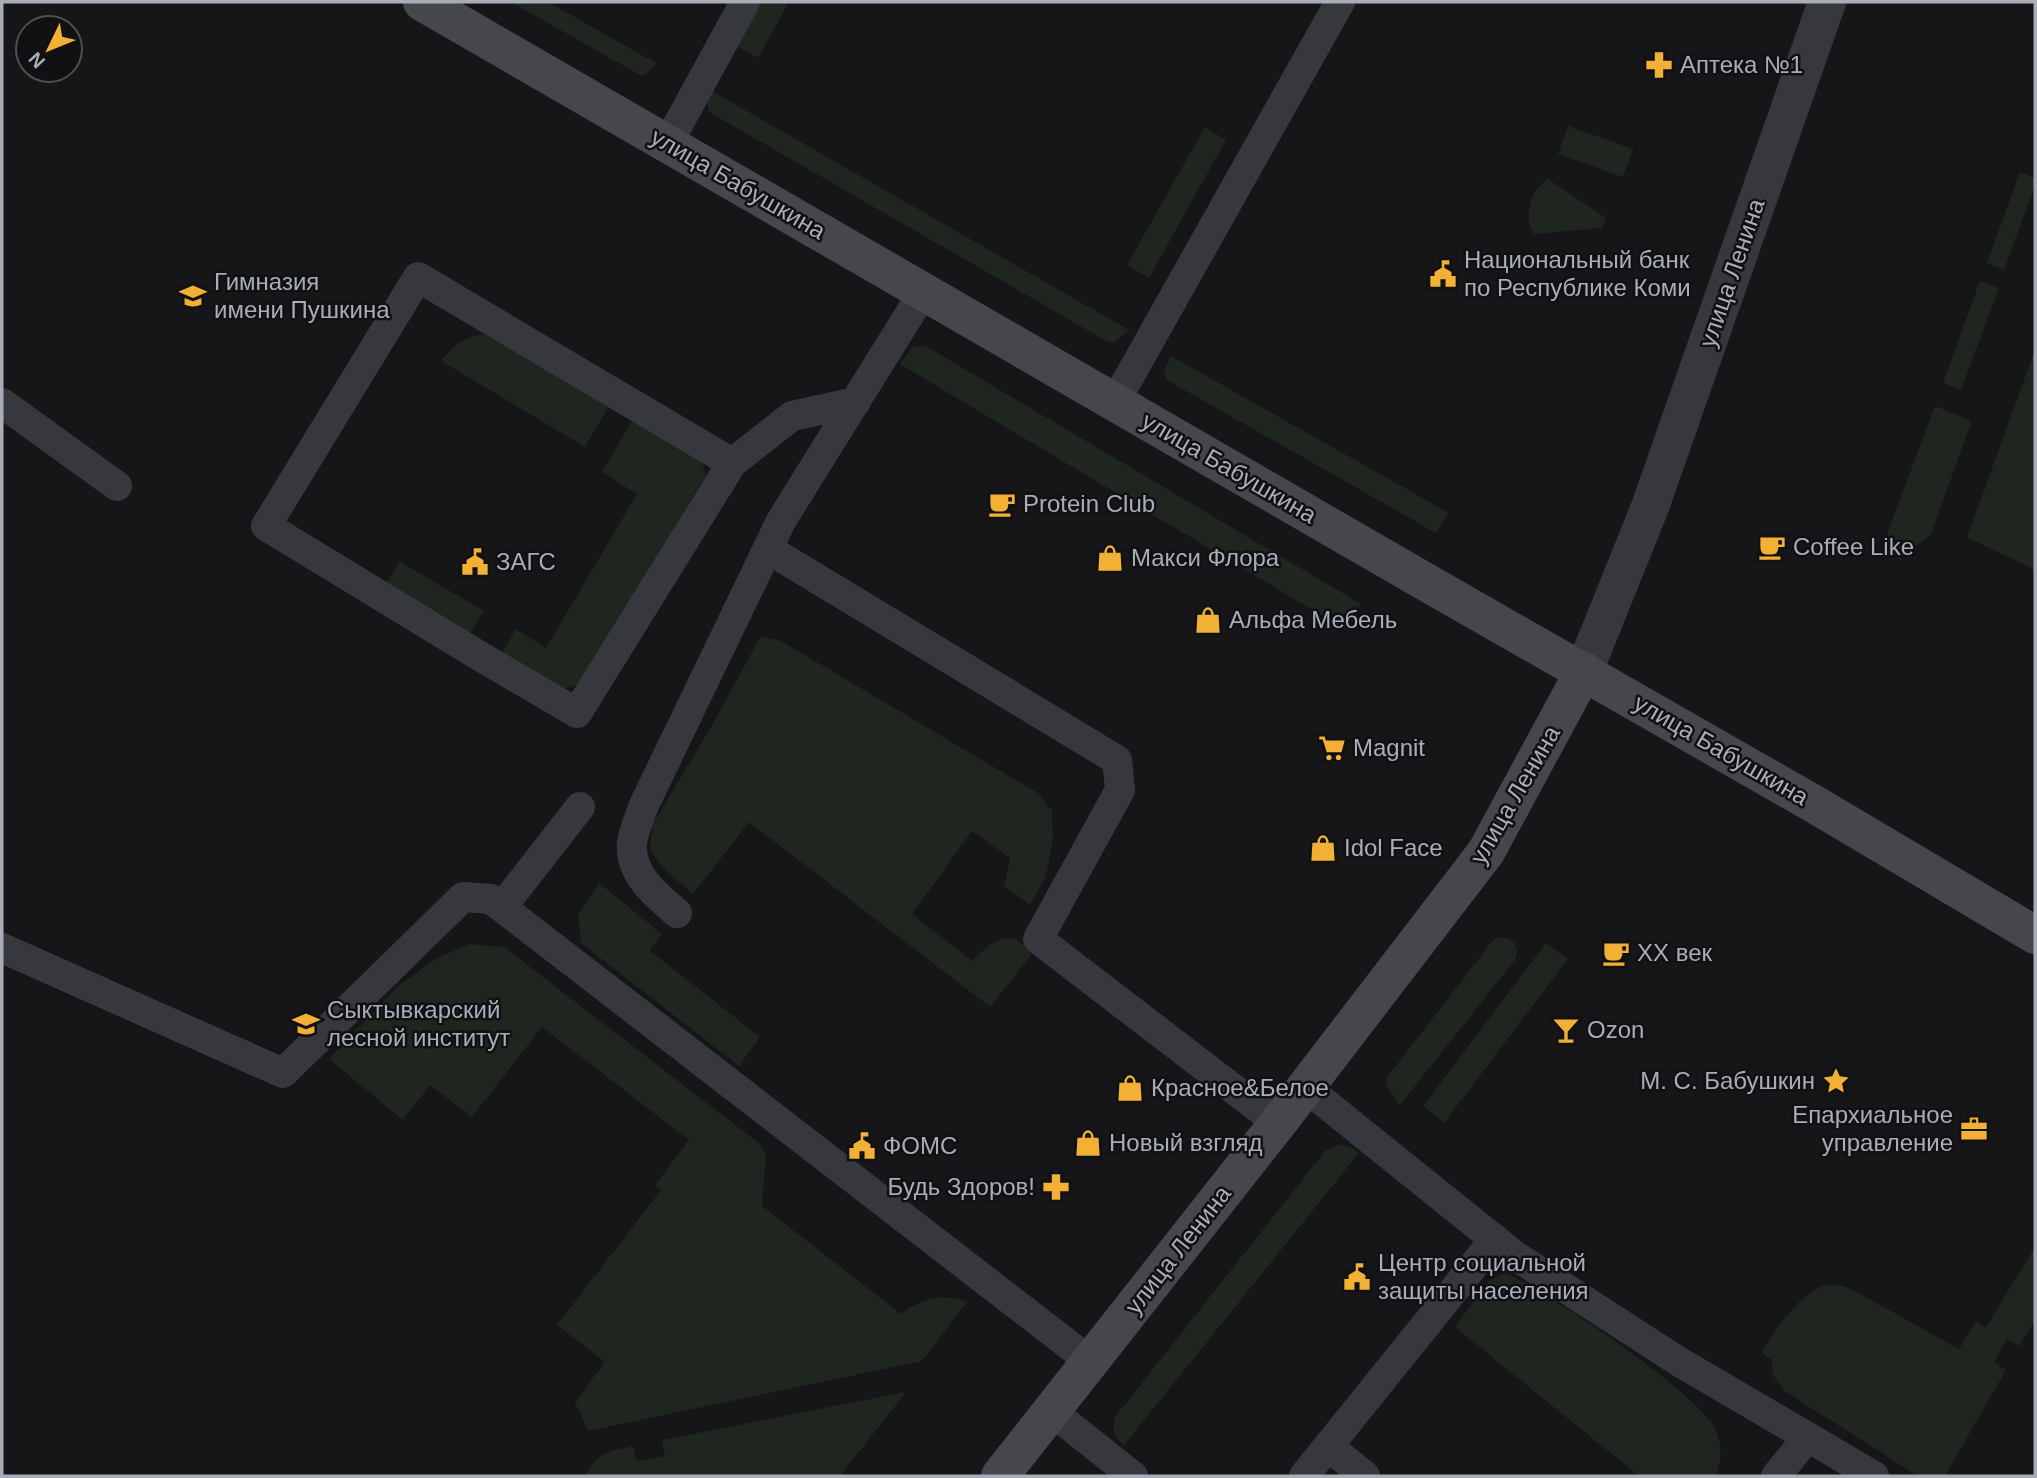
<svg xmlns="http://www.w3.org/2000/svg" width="2037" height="1478" viewBox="0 0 2037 1478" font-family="Arial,sans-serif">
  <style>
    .green { fill: #1e261f }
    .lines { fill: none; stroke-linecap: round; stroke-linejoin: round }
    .lane { stroke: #37383d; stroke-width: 30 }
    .street { stroke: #37383d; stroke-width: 38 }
    .secondary { stroke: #45474d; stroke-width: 38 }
    .labels { text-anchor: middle; stroke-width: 5; stroke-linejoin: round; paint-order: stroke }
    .poi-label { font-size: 24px; fill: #a8adb8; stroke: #111113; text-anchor: start }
    .street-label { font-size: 24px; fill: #a8adb8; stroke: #111113 }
  </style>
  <rect width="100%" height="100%" fill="#161618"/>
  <path class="green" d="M511,2h37l108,61 -11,12h-5z
    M759,2h30l-31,56 -23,-13z
    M710,90l419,240 -15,13 -6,-1 -399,-230 -3,-12z
    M1568,126l65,23 -10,28 -65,-23z
    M1205,127l21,13 -77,138 -22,-13z
    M2020,172l15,6v7l-31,85 -17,-7z
    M1548,179l58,39 -4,10 -68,6c-12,-17 -3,-46 14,-55z
    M1980,281l19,7 -38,102 -18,-7z
    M486,334l123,72 -24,41 -144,-86c13,-16 24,-25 45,-27z
    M924,345l437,259 -15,26 -446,-266 12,-16z
    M2035,350v220l-68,-33z
    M1171,356l278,157 -13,20 -269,-153 -3,-9z
    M1935,406l32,13 4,4 -40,111 -32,26 -15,-18z
    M633,419l68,40 5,16 -126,209 -17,5 -61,-36 14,-24 30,19 91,-154 -35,-22z
    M399,561l85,50 -16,25 -83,-50z
    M762,637l19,4 257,152 14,18 1,31 -8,36 -15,27 -26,-19 6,-28 -38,-27 -60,83 60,47c17,-18 41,-37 59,-6l-41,52 -241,-185 -56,72 -25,-21 -18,-22 3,-27 58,-97 46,-84z
    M599,883l63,51 -13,16 111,87 -21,29 -158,-123 -3,-29z
    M1503,937c13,4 17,10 12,23l-116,146 -13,-22 2,-8 106,-137z
    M1546,943l22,16 -124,164 -21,-17z
    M470,944l34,3 256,197 6,10 -4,52 139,108c20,-16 42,-21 66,-12l-45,59 -334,70 -13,-29 30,-40 -48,-37 104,-135 -6,-5 34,-45 -147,-113 -70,90 -42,-32 -27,35 -74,-61 68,-72 40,-29z
    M1340,1144l11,3 8,6 -235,292c-9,-7 -13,-17 -9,-28l210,-266z
    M2035,1247v73l-16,26 -12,-7 -13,23 12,8 -61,106h-27l-132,-84c-9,-10 -16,-18 -14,-32l-11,-8c16,-22 44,-72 76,-67 5,0 11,3 16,5l106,59 17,-28 10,6z
    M1504,1273c36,12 191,119 209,152 10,18 9,32 3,51h-77l-184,-149 34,-46z
    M906,1392l-66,84 -255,-1c17,-25 20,-22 48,-29l4,15 28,-5 -3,-16z"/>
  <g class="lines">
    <path class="lane" d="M668,143l77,-141
      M418,277l314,186 -155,250 -99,-58 -212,-129z
      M1115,402l225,-400
      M2,403l115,83
      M732,463l60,-47 64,-14
      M768,549l349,211 3,30 -82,149 240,184
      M502,907l78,-100
      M677,913c-21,-18 -48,-39 -45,-71 2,-12 8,-25 12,-37l137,-284 143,-230
      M2,948l281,125 180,-176 28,2 600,463
      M1305,1087l209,168 164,106 196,115
      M1051,1411l82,65
      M1328,1446l37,30
      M1304,1476l191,-237
      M1776,1476l32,-39"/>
    <path class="street" d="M1584,671l66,-164 177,-505"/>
    <path class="secondary" d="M422,2l1002,579 390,223 221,131
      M1000,1476l278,-353 208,-271 98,-181"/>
  </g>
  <defs>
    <symbol id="pharmacy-bare" viewBox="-9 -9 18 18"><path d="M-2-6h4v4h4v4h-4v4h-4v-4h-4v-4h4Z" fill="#f2b134" stroke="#111113" stroke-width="2.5" paint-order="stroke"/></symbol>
    <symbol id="civic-bare" viewBox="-9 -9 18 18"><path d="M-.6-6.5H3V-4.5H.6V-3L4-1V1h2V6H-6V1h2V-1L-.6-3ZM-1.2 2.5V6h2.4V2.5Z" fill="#f2b134" stroke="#111113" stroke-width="2.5" paint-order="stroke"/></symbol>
    <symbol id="school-bare" viewBox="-9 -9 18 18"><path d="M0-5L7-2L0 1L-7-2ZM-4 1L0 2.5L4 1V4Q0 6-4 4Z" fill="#f2b134" stroke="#111113" stroke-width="2.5" paint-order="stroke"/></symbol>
    <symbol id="cafe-bare" viewBox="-9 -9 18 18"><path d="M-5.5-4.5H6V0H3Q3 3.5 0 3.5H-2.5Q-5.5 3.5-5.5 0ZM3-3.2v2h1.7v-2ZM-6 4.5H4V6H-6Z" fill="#f2b134" stroke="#111113" stroke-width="2.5" paint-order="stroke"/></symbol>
    <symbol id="shop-bare" viewBox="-9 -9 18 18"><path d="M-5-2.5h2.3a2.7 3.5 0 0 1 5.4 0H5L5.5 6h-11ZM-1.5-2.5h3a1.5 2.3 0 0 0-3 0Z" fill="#f2b134" stroke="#111113" stroke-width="2.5" paint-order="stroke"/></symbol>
    <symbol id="supermarket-bare" viewBox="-9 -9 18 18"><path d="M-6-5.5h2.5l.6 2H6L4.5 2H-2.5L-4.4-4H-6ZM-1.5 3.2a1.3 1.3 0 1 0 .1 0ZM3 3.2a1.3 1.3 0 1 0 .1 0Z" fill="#f2b134" stroke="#111113" stroke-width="2.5" paint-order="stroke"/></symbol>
    <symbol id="university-bare" viewBox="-9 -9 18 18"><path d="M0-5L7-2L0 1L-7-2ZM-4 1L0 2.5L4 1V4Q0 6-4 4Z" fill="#f2b134" stroke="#111113" stroke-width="2.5" paint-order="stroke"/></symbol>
    <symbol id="bar-bare" viewBox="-9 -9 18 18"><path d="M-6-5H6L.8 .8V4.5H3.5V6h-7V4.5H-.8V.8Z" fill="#f2b134" stroke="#111113" stroke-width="2.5" paint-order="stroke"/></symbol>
    <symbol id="sight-bare" viewBox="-9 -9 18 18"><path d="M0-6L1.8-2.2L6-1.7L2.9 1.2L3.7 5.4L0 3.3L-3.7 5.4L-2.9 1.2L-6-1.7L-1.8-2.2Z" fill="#f2b134" stroke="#111113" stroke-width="2.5" paint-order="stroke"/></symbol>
    <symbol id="office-bare" viewBox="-9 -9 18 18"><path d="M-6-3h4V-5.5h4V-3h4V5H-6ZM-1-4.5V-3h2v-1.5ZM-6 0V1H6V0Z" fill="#f2b134" stroke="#111113" stroke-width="2.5" paint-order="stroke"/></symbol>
  </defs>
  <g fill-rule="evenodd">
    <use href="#pharmacy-bare" x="1640" y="46" width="38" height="38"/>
    <use href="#civic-bare" x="1424" y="255" width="38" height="38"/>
    <use href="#school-bare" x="174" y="277" width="38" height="38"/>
    <use href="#cafe-bare" x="983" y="485" width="38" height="38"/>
    <use href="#cafe-bare" x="1753" y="528" width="38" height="38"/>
    <use href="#shop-bare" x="1091" y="539" width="38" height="38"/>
    <use href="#civic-bare" x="456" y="543" width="38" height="38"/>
    <use href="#shop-bare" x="1189" y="601" width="38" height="38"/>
    <use href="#supermarket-bare" x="1313" y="729" width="38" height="38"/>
    <use href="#shop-bare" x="1304" y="829" width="38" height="38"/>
    <use href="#cafe-bare" x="1597" y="934" width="38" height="38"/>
    <use href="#university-bare" x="287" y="1005" width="38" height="38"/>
    <use href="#bar-bare" x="1547" y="1011" width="38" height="38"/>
    <use href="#sight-bare" x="1817" y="1062" width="38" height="38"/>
    <use href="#shop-bare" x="1111" y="1069" width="38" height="38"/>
    <use href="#office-bare" x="1955" y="1110" width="38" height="38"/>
    <use href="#shop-bare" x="1069" y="1124" width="38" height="38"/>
    <use href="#civic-bare" x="843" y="1127" width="38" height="38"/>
    <use href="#pharmacy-bare" x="1037" y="1168" width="38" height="38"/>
    <use href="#civic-bare" x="1338" y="1258" width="38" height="38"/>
  </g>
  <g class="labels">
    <g class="poi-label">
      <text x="1680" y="73">Аптека №1</text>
      <text x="1464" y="268">Национальный банк<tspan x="1464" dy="28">по Республике Коми</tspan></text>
      <text x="214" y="290">Гимназия<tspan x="214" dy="28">имени Пушкина</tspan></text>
      <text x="1023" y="512">Protein Club</text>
      <text x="1793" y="555">Coffee Like</text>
      <text x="1131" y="566">Макси Флора</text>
      <text x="496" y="570">ЗАГС</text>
      <text x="1229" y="628">Альфа Мебель</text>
      <text x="1353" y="756">Magnit</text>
      <text x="1344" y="856">Idol Face</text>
      <text x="1637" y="961">XX век</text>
      <text x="327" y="1018">Сыктывкарский<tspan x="327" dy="28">лесной институт</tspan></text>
      <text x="1587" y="1038">Ozon</text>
      <text x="1815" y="1089" text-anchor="end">М. С. Бабушкин</text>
      <text x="1151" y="1096">Красное&amp;Белое</text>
      <text x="1953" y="1123" text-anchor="end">Епархиальное<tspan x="1953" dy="28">управление</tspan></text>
      <text x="1109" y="1151">Новый взгляд</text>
      <text x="883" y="1154">ФОМС</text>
      <text x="1035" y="1195" text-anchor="end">Будь Здоров!</text>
      <text x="1378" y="1271">Центр социальной<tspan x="1378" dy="28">защиты населения</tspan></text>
    </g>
    <g class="street-label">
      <text transform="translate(738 184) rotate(30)" y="8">улица Бабушкина</text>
      <text transform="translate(1732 273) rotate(-71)" y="8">улица Ленина</text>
      <text transform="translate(1229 468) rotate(30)" y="8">улица Бабушкина</text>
      <text transform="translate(1721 750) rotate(30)" y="8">улица Бабушкина</text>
      <text transform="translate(1515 795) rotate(-60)" y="8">улица Ленина</text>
      <text transform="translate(1178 1250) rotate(-52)" y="8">улица Ленина</text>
    </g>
  </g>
  <rect width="2037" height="1478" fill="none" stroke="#a8adb8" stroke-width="7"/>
  <g transform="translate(49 49) rotate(227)"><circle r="33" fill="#111113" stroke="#4d4f55" stroke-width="2"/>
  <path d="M0-5L12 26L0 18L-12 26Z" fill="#f2b134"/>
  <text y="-10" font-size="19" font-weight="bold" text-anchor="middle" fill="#a8adb8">N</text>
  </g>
</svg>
